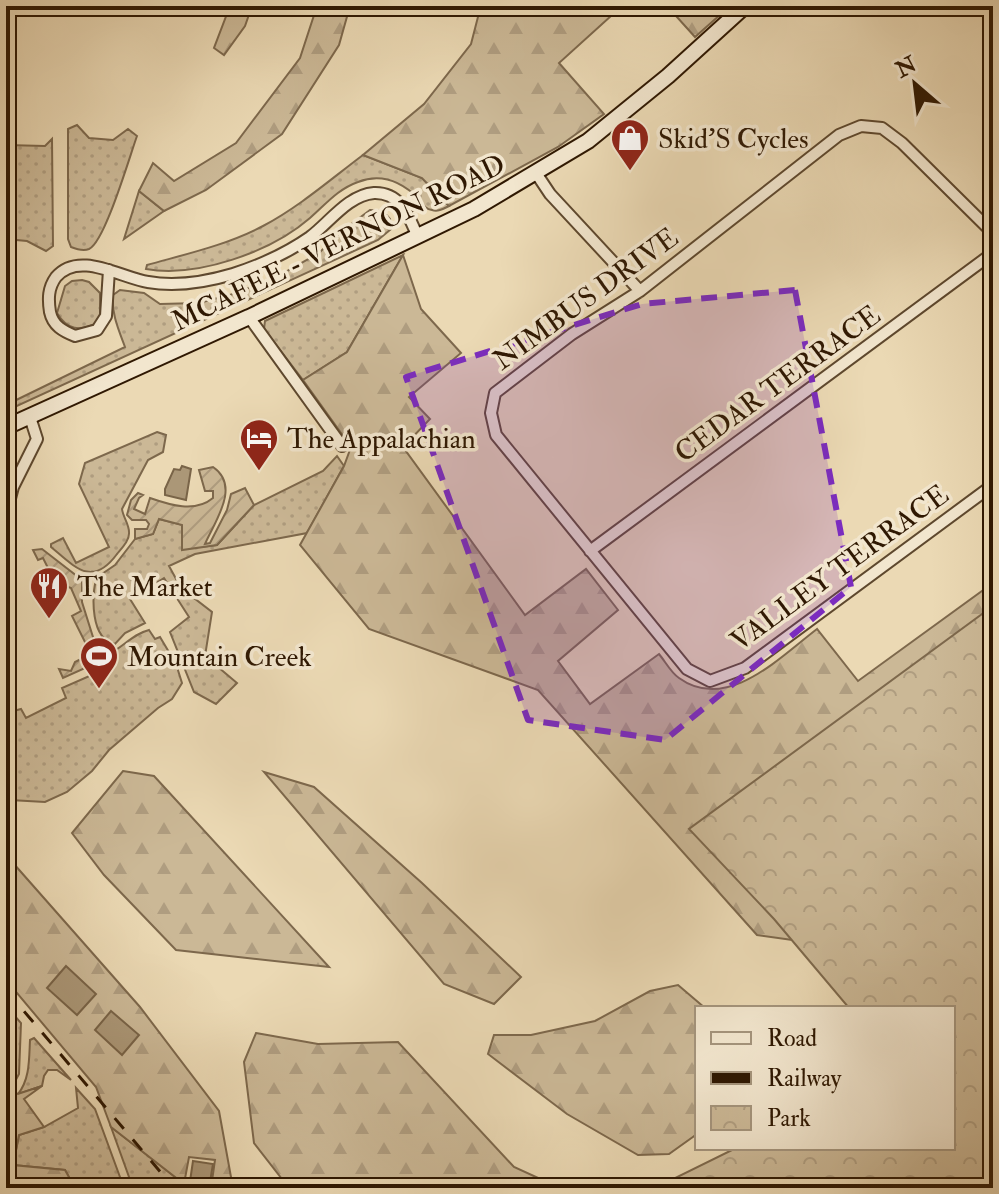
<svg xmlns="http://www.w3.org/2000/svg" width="999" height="1194" viewBox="0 0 999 1194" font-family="'IM FELL Double Pica',serif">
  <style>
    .grass { fill: url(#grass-dots); stroke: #7d684c; stroke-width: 2 }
    .forest { fill: url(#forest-firs); stroke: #7d684c; stroke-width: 2 }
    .park { fill: url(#park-crowns); stroke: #7d684c; stroke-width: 2 }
    .garden { fill: url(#garden-furrows); stroke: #7d684c; stroke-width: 2 }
    .water { fill: #ab9777; stroke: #796448; stroke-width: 2 }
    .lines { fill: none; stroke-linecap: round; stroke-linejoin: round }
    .minor-casing { stroke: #5e482e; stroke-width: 14 }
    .secondary-casing { stroke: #2f1802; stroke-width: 18 }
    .minor { stroke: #f2e6ce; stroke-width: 10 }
    .secondary { stroke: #f2e6ce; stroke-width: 14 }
    .rail { stroke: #2f1802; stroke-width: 3; stroke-dasharray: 14 14; stroke-linecap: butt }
    .marked { fill: #7b2cbf; fill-opacity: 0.2; stroke: #7b2cbf; stroke-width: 6; stroke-dasharray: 16 10; stroke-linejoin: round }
    .labels { text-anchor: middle; stroke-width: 7; stroke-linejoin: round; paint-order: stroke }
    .poi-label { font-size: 28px; fill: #2f1802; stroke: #f2e6ce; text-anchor: start }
    .street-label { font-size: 28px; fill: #2f1802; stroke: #f2e6ce }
  </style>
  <defs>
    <pattern id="grass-dots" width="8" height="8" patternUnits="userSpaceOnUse" patternTransform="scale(2)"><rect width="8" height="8" fill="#cbb896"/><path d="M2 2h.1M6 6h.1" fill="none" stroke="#af9d80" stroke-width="1.8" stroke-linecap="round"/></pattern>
    <pattern id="forest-firs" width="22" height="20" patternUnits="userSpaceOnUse" patternTransform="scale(2)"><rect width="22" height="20" fill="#cbb896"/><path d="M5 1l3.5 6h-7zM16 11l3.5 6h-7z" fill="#af9d80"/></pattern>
    <pattern id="park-crowns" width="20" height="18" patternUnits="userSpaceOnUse" patternTransform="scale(2)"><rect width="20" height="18" fill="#cbb896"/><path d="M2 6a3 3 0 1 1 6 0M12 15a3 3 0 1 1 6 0" fill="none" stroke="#af9d80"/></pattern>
    <pattern id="garden-furrows" width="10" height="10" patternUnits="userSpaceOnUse" patternTransform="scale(2)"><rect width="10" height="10" fill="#cbb896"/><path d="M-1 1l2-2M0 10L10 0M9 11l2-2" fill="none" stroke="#af9d80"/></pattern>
  </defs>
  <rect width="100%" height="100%" fill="#ebd9b4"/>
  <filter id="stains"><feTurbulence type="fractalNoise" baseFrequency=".0025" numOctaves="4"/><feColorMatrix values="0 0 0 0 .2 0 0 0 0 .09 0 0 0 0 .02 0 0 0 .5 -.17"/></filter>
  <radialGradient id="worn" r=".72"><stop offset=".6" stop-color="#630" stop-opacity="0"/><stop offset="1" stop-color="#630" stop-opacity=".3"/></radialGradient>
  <path class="grass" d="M77,125l12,13 24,2 15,-11 9,7c-7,19 -32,106 -48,113 -5,2 -13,0 -18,-2l-3,-8v-110z
    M52,139l1,107 -7,5 -19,-10 -21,-2v-94l39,1z
    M363,155l59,23 27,28c-6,3 -11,6 -17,4 -7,-1 -9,-6 -13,-11 -17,-17 -38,-26 -61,-17 -20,7 -32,22 -48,36 -39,34 -113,60 -164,51l1,-4c39,-11 80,-20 116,-39 36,-19 68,-47 100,-71z
    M139,191l25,20 -40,28z
    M370,210l13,1 7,8 1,10 -13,11 -372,171v-6l119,-58c-6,-16 -14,-34 -12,-52l7,-5 24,3 16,11 39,-1 38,-10 50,-22 32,-18 23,-22z
    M403,255l-56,97 -44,28 -39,-51 1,-8z
    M82,280l7,2 11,11v23l-3,7c-17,9 -30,7 -40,-10l8,-27 7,-5z
    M157,432l9,3 -3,17 -15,8 -26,49c1,8 7,15 7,23 1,8 -7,16 -12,22 -25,34 -42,13 -66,-7v-3l12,-6 13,25 33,-16 -30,-63 6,-21z
    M337,456l7,10 -37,67 -112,21 -26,12 12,22 31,24 -7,44 32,27 -21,21 -22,-12 -24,-60 19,-15 -25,-39 -34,21 15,24 -20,10 -10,11c-25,-5 -23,-47 -19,-66l19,-13 20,-26 18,-5 6,-15 24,6v24l34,-4 37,-40 69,-34z
    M149,630l6,9 5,-2 16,27 6,19 -10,16 -14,9 -49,42 -17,21 -25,21 -22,10 -35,-2 -4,-6v-81l15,-4 5,9 40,-20 -4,-10 39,-17 6,-16c16,-7 25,-21 42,-25z
    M6,1006l15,17 -2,51 -8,15 -5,-2z
    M34,1038l37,42 -14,-10h-9l-4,6 -2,10 -24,8c12,-15 11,-35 12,-54z
    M76,1088l19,21 29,79h-49l-10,-18 -52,-5 6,-30 25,-8 34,-19z
    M111,1127l73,57v4h-51z"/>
  <path class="forest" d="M230,6h22l-7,20 -21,29 -10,-7z
    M317,6h33l-11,39 -57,89 -76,56 -42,21 -25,-20 14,-28 21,18 62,-38 64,-85z
    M475,6h147l-63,57 45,51 -46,33 -109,59 -27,-28 -59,-23 61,-51 47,-60 8,-31z
    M667,6h63l-35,31z
    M403,255l18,54 40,44 -52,44 21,22 -27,28 122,168 61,-46 32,41 -60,51 32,43 69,-50c6,7 12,19 20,24 48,35 101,-21 138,-49l41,52 135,-98v385l-236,-33 -219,-245 -169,-61 -69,-84 44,-79 7,-19 -48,-67 44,-28z
    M123,771l31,5 175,191 -153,-17 -72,-75 -32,-42z
    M264,772l50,15 108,96 99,94 -27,27 -50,-20z
    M6,855l134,152 79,104 14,77h-22l4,-28 -26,-3 -5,27 -73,-57 -15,-40 -90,-107z
    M678,985l27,23h-8v126l-28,20 -31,1 -71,-41 -79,-60 6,-19h37l64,-14 55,-30z
    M256,1033l62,11 80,-2 116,125 46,21h-271l-35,-45 -10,-81z
    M42,1086l-18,13 20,28 -25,8 -6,30 52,5 10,18h-69v-101l12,7z"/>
  <path class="park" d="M993,606v582h-330l4,-6 69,-34h217v-140h-104l-75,-89 -85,-90z"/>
  <path class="garden" d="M213,467c28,19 2,54 -8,77l5,-1 17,-33 4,-16 14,-6 9,17 -37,40 -35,5v-25l-23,-6 -6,15 -18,5v-10h12l2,-5 -3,-4h-14l-5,-5 4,-15 7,-7 5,2 -4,3 -5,11 11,5 5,-16c20,7 45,15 63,0v-7h-8l-6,-21z
    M42,549l40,31v22l16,51 -4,11 -31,14 -4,-9 12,2 4,-9 16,-8 -19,-38 9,-5 -10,-23 -16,-6 -12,-24 -5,2 -5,-10z"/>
  <path class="water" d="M182,466l9,3 -5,31 -21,-5v-6l9,-20 6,1z
    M66,966l30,28 -19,21 -30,-27z
    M111,1011l28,24 -17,20 -27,-25z
    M193,1161l20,3 -4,24h-20z"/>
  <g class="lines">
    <defs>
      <path id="minor" d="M968,8l1,-2
        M536,173l14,21 90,97
        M993,233l-91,-90 -20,-15 -21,-2 -22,9 -199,156 -68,43 -77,59 -4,20 5,22 191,234 23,12 35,-13 248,-183
        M109,270l-3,46 -9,14 -22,6c-12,-5 -22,-10 -25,-24 -2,-13 -2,-24 6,-35 23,-27 65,1 92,5 28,5 58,0 85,-8 25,-8 54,-21 77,-37 19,-14 38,-42 64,-44 27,-1 35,24 44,44
        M249,317l93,129
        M8,506l5,-19 24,-48 -7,-22
        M590,551l403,-298"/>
      <path id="secondary" d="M6,427l243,-110 225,-108 114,-68 80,-65 77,-70"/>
    </defs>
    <use href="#minor" class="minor-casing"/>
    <use href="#secondary" class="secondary-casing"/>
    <use href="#minor" class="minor"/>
    <use href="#secondary" class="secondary"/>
    <path class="rail" d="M6,990l168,198
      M6,1086l9,25 -9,43"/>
  </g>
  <path class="marked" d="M795,290l56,297 -186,153 -137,-20 -122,-343 236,-73z"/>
  <defs>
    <symbol id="shop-pin" viewBox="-11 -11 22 30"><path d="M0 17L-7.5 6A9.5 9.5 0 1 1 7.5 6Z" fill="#8f2418" stroke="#f2e6ce"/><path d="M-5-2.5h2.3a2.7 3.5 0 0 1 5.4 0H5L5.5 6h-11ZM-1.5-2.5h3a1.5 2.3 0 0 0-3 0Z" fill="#fff"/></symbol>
    <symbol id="hotel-pin" viewBox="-11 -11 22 30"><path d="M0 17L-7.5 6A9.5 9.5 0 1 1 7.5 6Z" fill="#8f2418" stroke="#f2e6ce"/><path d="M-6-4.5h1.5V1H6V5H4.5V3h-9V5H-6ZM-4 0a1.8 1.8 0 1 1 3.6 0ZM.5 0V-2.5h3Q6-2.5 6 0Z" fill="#fff"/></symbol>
    <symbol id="restaurant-pin" viewBox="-11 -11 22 30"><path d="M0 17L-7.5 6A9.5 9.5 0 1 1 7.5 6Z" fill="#8f2418" stroke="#f2e6ce"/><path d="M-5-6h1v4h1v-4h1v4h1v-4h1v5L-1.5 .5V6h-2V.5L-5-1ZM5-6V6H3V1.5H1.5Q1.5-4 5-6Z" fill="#fff"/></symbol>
    <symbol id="stadium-pin" viewBox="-11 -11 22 30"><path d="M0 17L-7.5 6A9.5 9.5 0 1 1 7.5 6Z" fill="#8f2418" stroke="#f2e6ce"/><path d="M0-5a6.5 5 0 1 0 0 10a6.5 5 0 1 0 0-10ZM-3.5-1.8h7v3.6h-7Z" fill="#fff"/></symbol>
  </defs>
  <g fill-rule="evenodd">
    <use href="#shop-pin" x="608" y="116" width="44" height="60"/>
    <use href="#hotel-pin" x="237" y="416" width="44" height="60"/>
    <use href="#restaurant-pin" x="27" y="564" width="44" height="60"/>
    <use href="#stadium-pin" x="77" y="634" width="44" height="60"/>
  </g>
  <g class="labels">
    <g class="poi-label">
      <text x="658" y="148">Skid'S Cycles</text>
      <text x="287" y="448">The Appalachian</text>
      <text x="77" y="596">The Market</text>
      <text x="127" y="666">Mountain Creek</text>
    </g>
    <g class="street-label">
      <text transform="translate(338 242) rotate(-26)" y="10">MCAFEE - VERNON ROAD</text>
      <text transform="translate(585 298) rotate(-36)" y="10">NIMBUS DRIVE</text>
      <text transform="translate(777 383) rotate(-36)" y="10">CEDAR TERRACE</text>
      <text transform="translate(839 567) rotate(-36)" y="10">VALLEY TERRACE</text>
    </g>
  </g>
  <rect width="999" height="1194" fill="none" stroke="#ebd9b4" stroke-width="32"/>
  <rect x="8" y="8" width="983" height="1178" fill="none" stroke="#2f1802" stroke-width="4"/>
  <rect x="16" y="16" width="967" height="1162" fill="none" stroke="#2f1802" stroke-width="2"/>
  <rect x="695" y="1006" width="260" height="144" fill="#f2e6ce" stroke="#a4947c" stroke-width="2"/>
  <rect x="711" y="1032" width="40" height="12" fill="#f2e6ce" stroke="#a4947c" stroke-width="2"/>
  <text x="767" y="1046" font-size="24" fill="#2f1802">Road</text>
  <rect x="711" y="1072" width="40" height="12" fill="#2f1802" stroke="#a4947c" stroke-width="2"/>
  <text x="767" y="1086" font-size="24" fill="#2f1802">Railway</text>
  <rect x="711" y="1106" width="40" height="24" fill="url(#park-crowns)" stroke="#a4947c" stroke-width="2"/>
  <text x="767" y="1126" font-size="24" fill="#2f1802">Park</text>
  <g transform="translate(915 84) rotate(332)" stroke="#f2e6ce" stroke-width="6" paint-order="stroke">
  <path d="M0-6L14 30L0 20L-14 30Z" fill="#2f1802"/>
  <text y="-12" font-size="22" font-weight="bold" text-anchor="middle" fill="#2f1802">N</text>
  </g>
  <rect width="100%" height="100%" filter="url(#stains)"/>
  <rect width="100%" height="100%" fill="url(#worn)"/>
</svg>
